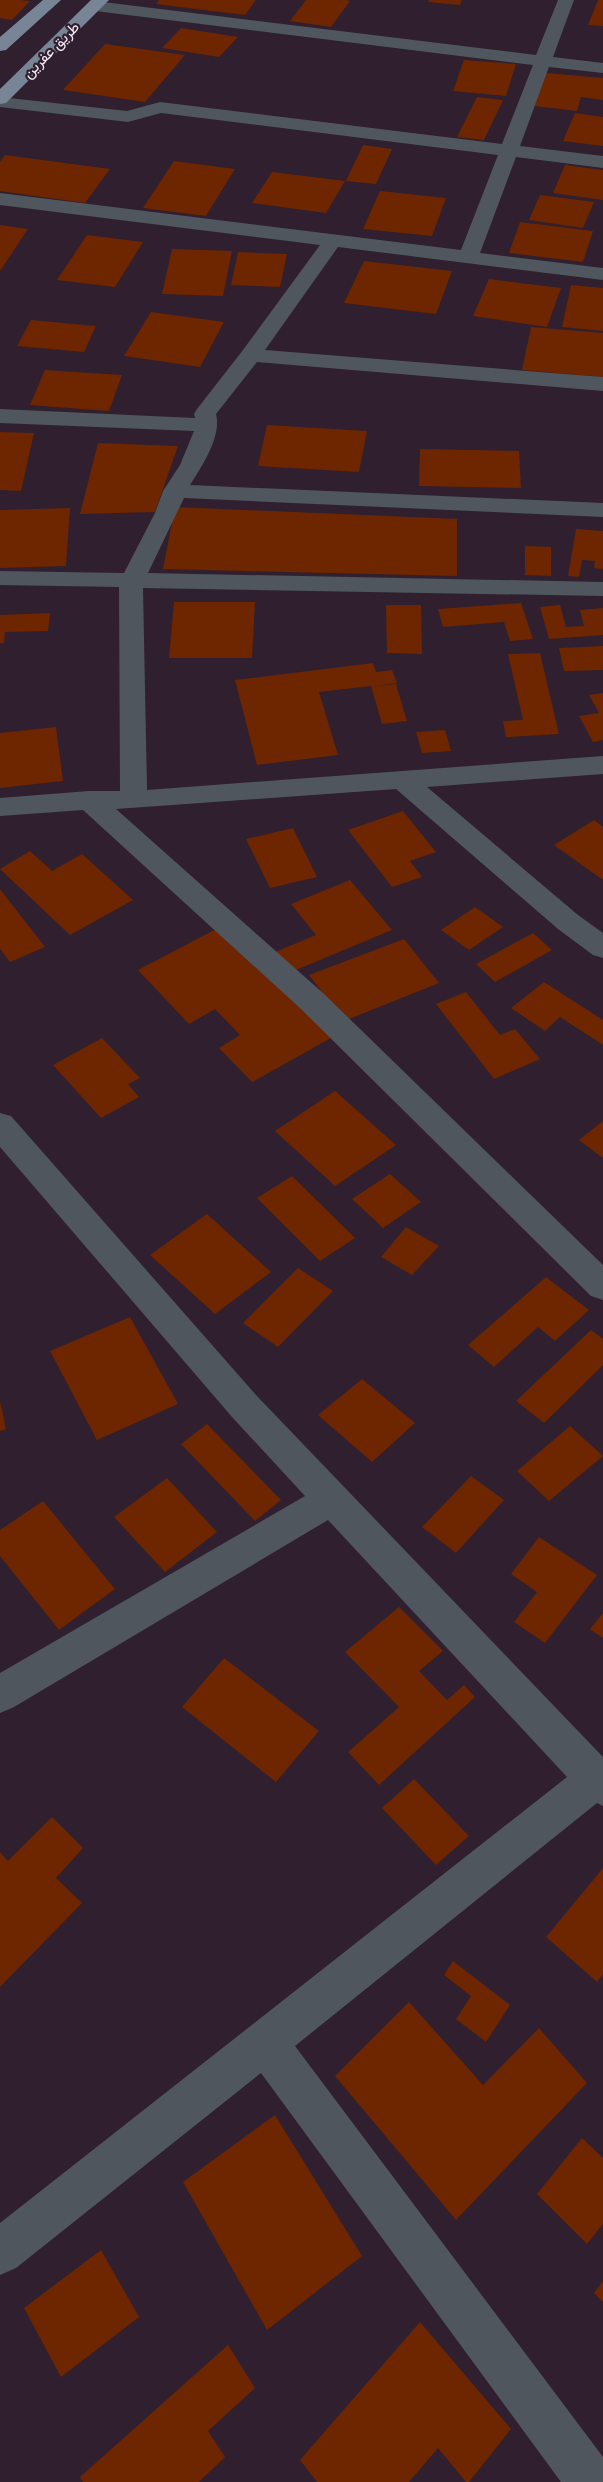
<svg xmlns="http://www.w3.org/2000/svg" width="603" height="2482" viewBox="0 0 603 2482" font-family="'PT Serif',Vazirmatn,serif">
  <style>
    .building { fill: #6d2600 }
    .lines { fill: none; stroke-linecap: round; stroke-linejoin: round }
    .minor { fill: #4f565e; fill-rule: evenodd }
    .major { fill: #778596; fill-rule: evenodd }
    .labels { text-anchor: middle; stroke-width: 4.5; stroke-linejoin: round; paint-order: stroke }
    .far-street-label { font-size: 15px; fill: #f8edf7; stroke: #2f1f2f }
  </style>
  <rect width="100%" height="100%" fill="#2f1f2f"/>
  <path class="building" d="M0,0h20l10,1 -18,19 -12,-2z
    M159,0h97l-11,15 -89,-11z
    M306,0h40l4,1 -19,26 -41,-6z
    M429,0h33l-2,5 -32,-3z
    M598,0h5v26l-15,-1z
    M181,28l57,9 -19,20 -57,-9z
    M105,44l80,11 -40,47 -82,-12z
    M464,60l52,4 -10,32 -53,-5z
    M547,73l56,5v22l-22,-3 -4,14 -43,-5z
    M477,97l26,3 -19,40 -27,-3z
    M575,113l28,4v29l-40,-5z
    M363,145l29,4 -16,35 -30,-3z
    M5,155l105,14 -25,34 -85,-12v-29z
    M174,161l61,8 -29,47 -63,-8z
    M565,165l38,5v30l-50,-7z
    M272,172l73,9 -19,32 -74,-10z
    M380,191l66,7 -14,38 -69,-7z
    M540,195l54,7 -11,26 -54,-8z
    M520,222l73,9 -10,31 -74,-9z
    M0,225l28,4 -28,42z
    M87,235l56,7 -28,45 -58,-7z
    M172,249l60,2 -9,45 -61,-2z
    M238,252l49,2 -7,33 -49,-2z
    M364,261l88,10 -16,43 -92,-11z
    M489,279l72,9 -14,39 -74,-11z
    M571,285l32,3v43l-41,-4z
    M151,312l73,10 -24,45 -76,-11z
    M31,320l65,6 -12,26 -67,-6z
    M531,327l72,6v44l-81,-7z
    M45,370l77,5 -13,36 -79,-6z
    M267,425l100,6 -8,41 -101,-6z
    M0,432l34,1 -13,58 -21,-1z
    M98,443l80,3 -23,66 -75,2z
    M420,449l99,2 2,37 -102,-2z
    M175,507l282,12v57l-294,-7z
    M70,508l-4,58 -66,2v-58z
    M576,529l27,2v38l-9,-1 1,-7 -13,-1 -3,17 -11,-1z
    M525,546l26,1v29l-26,-1z
    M174,602h81l-3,56h-83z
    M521,603l12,36 -23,2 -6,-19 -61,5 -5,-18z
    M386,605h35l1,49 -35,-1z
    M560,605l6,22 18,-1 -4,-16 23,-2v27l-54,4 -9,-32z
    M50,613l-2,18 -43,1 -1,11h-4v-28z
    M603,646v24l-39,1 -5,-23z
    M540,653l19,81 -53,3 -3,-16 20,-1 -15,-66z
    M373,663l3,9 16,-2 5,13 -21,3 20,-2 11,37 -25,3 -11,-38 -52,6 19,63 -81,10 -22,-85z
    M603,693v47l-10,2 -14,-26 20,-3 -10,-18z
    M56,727l7,54 -63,7v-55z
    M445,730l6,21 -29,2 -6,-21z
    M403,811l33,41 -26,9 12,16 -30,10 -44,-57z
    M594,820l9,7v53l-49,-35z
    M293,828l24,49 -47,11 -24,-49z
    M30,851l22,20 30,-17 51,46 -63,35 -70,-66z
    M350,880l42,50 -101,42 -16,-20 41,-17 -25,-31z
    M0,889l45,58 -35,15 -10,-13z
    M475,907l28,20 -34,23 -28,-20z
    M220,927l111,111 -79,44 -33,-34 21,-13 -25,-26 -26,15 -51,-54z
    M533,933l19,17 -57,32 -19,-18z
    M404,939l35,44 -95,38 -35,-46z
    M544,982l59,38v25l-43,-28 -15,14 -34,-23z
    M466,992l34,43 15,-6 25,30 -46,20 -58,-75z
    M102,1038l38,40 -12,6 11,13 -38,21 -48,-53z
    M335,1091l61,54 -61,41 -60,-55z
    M603,1121v37l-24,-18z
    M390,1174l31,28 -38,26 -31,-29z
    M292,1176l63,62 -35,23 -63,-63z
    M207,1214l64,58 -56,42 -65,-59z
    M406,1227l33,19 -27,29 -31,-18z
    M298,1268l35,23 -55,56 -35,-24z
    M546,1277l43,33 -34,31 -17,-14 -44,40 -26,-22z
    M130,1317l48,87 -81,36 -47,-89z
    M591,1330l12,9v26l-59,58 -28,-22z
    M362,1379l53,44 -43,39 -54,-47z
    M0,1401l6,28 -6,2z
    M207,1424l74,76 -26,21 -74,-77z
    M570,1426l33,30 -54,45 -32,-30z
    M471,1476l33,24 -48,53 -34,-26z
    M167,1478l50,54 -52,40 -51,-55z
    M43,1501l72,88 -56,41 -59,-74v-26z
    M539,1537l58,38 -52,68 -31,-21 23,-30 -26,-18z
    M399,1607l44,44 -24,20 28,29 17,-15 11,12 -96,88 -31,-33 51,-45 -54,-55z
    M603,1613v25l-13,-9z
    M224,1658l95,73 -43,51 -94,-75z
    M414,1779l55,57 -33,29 -54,-57z
    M52,1817l31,31 -27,30 26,25 -82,84v-135l8,9z
    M603,1868v106l-6,8 -51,-45z
    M453,1961l57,44 -24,37 -30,-23 15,-23 -27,-21z
    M409,2002l74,83 56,-57 48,55 -131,137 -121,-144z
    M275,2115l87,141 -95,74 -84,-148z
    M582,2138l21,20v66l-16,20 -50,-50z
    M101,2250l38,67 -78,60 -37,-69z
    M603,2281v21l-9,-9z
    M420,2322l91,107 -42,53h-3l-28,-34 -29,34h-92l-17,-22z
    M228,2345l27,43 -47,43 17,26 -26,25h-116l-3,-5z"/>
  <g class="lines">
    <path class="minor" d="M558,0h16l-21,57 50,6v10l-54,-6 -29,79 83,10v12l-87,-11 -36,96 123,15v12l-265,-33 -73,103 338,27v14l-346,-29 -41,52c6,22 -14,52 -26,71l413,18v14l-419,-19 -36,75 455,9v14l-460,-8 4,202 456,-34v18l-176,13 151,128 25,18v25l-10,-3 -35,-26 -162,-140 -280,20 207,184 280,272v35l-12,-4 -290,-287 -218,-199 -83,6v-18l89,-7h31l-1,-204 -119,-2v-14l124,2 31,-60 8,-22 17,-26 14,-34 -194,-8v-14l195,9 -1,-4 3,-5 46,-59 77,-105 -320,-40v-12l461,57 37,-95 -337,-42 -33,9 -128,-15v-10l127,14 33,-9 342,42 31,-79 -438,-54 -8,-5 8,-5 441,54z
      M0,1113l11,3 245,279 347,362v49l-6,-3 -302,243 308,411v25h-42l-300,-409 -245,195 -16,7v-52l567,-446 -239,-257 -314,187 -14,6v-40l305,-177 -73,-79 -232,-270z"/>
    <path class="major" d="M43,0h18l-55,50 -6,1v-14z
      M91,0h18l-103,103 -6,1v-15z"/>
  </g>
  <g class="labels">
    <g class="far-street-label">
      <text transform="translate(51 50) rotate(-45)" y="5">طريق عفرين</text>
    </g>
  </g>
</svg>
